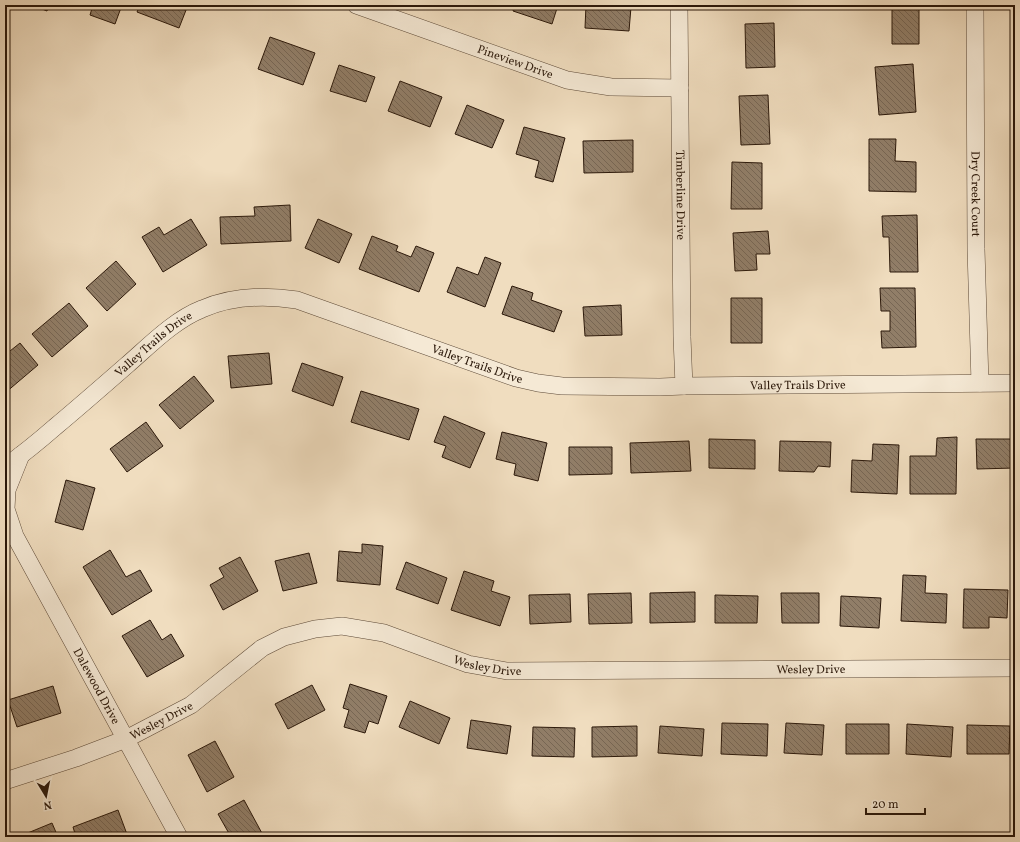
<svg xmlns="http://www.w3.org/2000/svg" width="1020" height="842" viewBox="0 0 1020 842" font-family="Vollkorn,serif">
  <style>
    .building { fill: url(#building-back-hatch); stroke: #2b180a }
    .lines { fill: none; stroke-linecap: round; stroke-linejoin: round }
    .minor-casing { stroke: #5c4937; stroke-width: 18 }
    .minor { stroke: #f5e9d5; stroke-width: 17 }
    .labels { text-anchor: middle; stroke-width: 4; stroke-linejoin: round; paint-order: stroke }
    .street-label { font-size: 12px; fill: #2b180a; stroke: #f5e9d5 }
  </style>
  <defs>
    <pattern id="building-back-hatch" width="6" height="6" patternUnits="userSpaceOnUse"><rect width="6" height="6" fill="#917e68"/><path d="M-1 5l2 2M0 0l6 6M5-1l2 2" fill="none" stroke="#776654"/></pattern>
  </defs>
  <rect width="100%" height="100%" fill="#f0ddbf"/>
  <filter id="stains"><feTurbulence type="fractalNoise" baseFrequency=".005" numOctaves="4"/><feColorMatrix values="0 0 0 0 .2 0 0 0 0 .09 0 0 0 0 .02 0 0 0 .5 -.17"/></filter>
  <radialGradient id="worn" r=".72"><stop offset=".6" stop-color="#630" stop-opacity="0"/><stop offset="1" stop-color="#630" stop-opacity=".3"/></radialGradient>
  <path class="building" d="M32,5h17l-2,6z
    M93,5h29l-7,19 -25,-9z
    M140,5h48l-9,23 -42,-16z
    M515,5h43l-6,19 -39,-13z
    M586,5h24l-1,1 22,1 -2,24 -44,-3z
    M892,5h27v39h-27z
    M774,23l1,44 -29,1 -1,-44z
    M270,37l45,16 -12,32 -45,-16z
    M913,64l3,48 -37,3 -4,-48z
    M339,65l36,12 -9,25 -36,-11z
    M400,81l42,16 -12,30 -42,-16z
    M768,95l2,49 -29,1 -2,-49z
    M467,105l37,15 -12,28 -37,-14z
    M524,127l41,11 -12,44 -18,-5 4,-16 -23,-7z
    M869,139h27l-1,22 21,1v30l-47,-1z
    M633,140v32l-49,1 -1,-32z
    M732,162l30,1v46h-31z
    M290,205l1,36 -70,3 -1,-27 35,-1 -1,-9z
    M917,215l1,57h-28l-1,-35h-6l-1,-21z
    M191,219l16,26 -44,27 -21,-35 17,-10 5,8z
    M318,219l34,15 -13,29 -34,-15z
    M768,231l2,23h-14l1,16 -22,1 -2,-38z
    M372,236l26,10 -2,5 15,6 5,-11 18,7 -15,39 -60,-23z
    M485,257l16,6 -16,44 -38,-15 10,-25 21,8z
    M116,261l20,23 -29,27 -21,-23z
    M512,286l21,7 -2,7 31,11 -8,21 -52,-18z
    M880,288h35l1,59 -34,1 -1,-17h9v-20h-9z
    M731,298h31v45h-31z
    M69,303l19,23 -36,31 -20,-23z
    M621,305l1,30 -37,1 -2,-29z
    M20,343l18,22 -33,28v-38z
    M269,353l3,31 -41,4 -3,-32z
    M302,363l41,14 -10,29 -41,-15z
    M194,376l20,25 -34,28 -21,-24z
    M361,391l58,18 -10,31 -58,-18z
    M444,416l41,17 -15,35 -28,-11 4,-11 -12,-4z
    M146,422l17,24 -36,26 -17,-23z
    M502,432l45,11 -9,38 -24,-6 2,-11 -20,-5z
    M957,437l-1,57h-46v-38h26l1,-18z
    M709,439l46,1v29l-46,-1z
    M976,439h39v29l-38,1z
    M689,441l2,30 -60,2 -1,-30z
    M780,441l51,1 -1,25 -12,-1 -4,6 -35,-1z
    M873,444l26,1 -2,49 -46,-2 1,-32 20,1z
    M569,447h43v27l-43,1z
    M66,480l29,8 -12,42 -28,-8z
    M362,544l21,2 -3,39 -43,-4 2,-30 23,2z
    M110,550l16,27 14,-7 12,21 -40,24 -29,-48z
    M309,553l8,30 -34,8 -8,-30z
    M240,557l18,34 -35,19 -13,-25 14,-8 -5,-9z
    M406,562l41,16 -9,26 -42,-15z
    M464,571l30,10 -3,10 19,6 -10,29 -49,-16z
    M903,575l23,1 -1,17 22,1 -1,29 -45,-2z
    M964,589l44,1 -1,28 -18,-1v11h-26z
    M695,592v30l-45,1v-30z
    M631,593l1,30 -43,1 -1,-30z
    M781,593h38v30h-37z
    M570,594l1,28 -41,2 -1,-29z
    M715,595l43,1 -1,27h-42z
    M841,596l40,2 -2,30 -39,-2z
    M150,620l12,20 9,-6 13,22 -37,21 -25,-41z
    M350,684l37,12 -9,28 -9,-3 -4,12 -21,-6 5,-17 -6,-2z
    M312,685l13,25 -37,19 -13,-25z
    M53,686l8,27 -44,14 -9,-27z
    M410,701l40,17 -11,26 -40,-17z
    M471,720l40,6 -4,28 -40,-6z
    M722,723l46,1 -1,32 -46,-2z
    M786,723l38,2 -2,30 -38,-2z
    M846,724h43v30h-43z
    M907,724l46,3 -2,30 -45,-3z
    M967,725l43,1 -1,28h-42z
    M637,726v30l-45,1v-30z
    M660,726l44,3 -2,27 -44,-3z
    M533,727l42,1 -1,29 -42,-1z
    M215,741l19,36 -27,15 -19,-37z
    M244,800l20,37h-33l-13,-23z
    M118,810l10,27h-52l-3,-10z
    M52,823l6,14h-40z"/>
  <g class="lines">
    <defs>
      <g id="minor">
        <path id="s1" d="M356,5l211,75 44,7 69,1"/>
        <path id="s2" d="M679,5l3,332 2,49"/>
        <path id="s3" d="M975,5l1,244 4,134"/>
        <path id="s4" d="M21,455l-14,35 -1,19 9,27 164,301"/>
        <path id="s5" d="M5,467c18,-13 34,-26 50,-40 24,-20 48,-41 72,-62 22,-19 47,-45 75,-56 30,-13 63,-14 95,-9l219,78 22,5 24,3 98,1 24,-1 331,-3"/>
        <path id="s6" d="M5,781l71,-23 50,-19 65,-34 71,-57 22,-11 31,-8 27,-3 42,7 84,31 39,7 508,-3"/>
      </g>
    </defs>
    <use href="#minor" class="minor-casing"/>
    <use href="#minor" class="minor"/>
  </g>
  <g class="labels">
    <g class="street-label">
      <text dy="4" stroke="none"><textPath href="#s1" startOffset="169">Pineview Drive</textPath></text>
      <text dy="4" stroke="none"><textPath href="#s3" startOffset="189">Dry Creek Court</textPath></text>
      <text dy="4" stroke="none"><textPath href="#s2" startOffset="190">Timberline Drive</textPath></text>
      <text dy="4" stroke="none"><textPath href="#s5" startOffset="193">Valley Trails Drive</textPath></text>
      <text dy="4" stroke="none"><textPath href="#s5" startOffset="541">Valley Trails Drive</textPath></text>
      <text dy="4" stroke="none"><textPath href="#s5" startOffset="865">Valley Trails Drive</textPath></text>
      <text dy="4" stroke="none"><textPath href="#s6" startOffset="528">Wesley Drive</textPath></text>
      <text dy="4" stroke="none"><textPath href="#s6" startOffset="852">Wesley Drive</textPath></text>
      <text dy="4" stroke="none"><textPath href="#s4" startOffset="256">Dalewood Drive</textPath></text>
      <text dy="4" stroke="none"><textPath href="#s6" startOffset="168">Wesley Drive</textPath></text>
    </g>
  </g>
  <rect width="1020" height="842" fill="none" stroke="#f0ddbf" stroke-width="20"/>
  <rect x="6" y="6" width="1008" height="830" fill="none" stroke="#2b180a" stroke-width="2"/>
  <rect x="10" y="10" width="1000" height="822" fill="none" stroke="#2b180a"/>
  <g transform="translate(46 796) rotate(170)" stroke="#f5e9d5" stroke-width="3" paint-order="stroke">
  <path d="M0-3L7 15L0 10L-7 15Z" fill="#2b180a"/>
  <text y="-6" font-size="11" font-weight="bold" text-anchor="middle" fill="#2b180a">N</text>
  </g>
  <path d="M866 808v6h59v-6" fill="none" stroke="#2b180a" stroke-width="2"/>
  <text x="872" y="808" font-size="12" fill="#2b180a" stroke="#f5e9d5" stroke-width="3" paint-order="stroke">20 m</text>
  <rect width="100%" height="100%" filter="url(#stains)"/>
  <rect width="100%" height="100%" fill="url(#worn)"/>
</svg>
